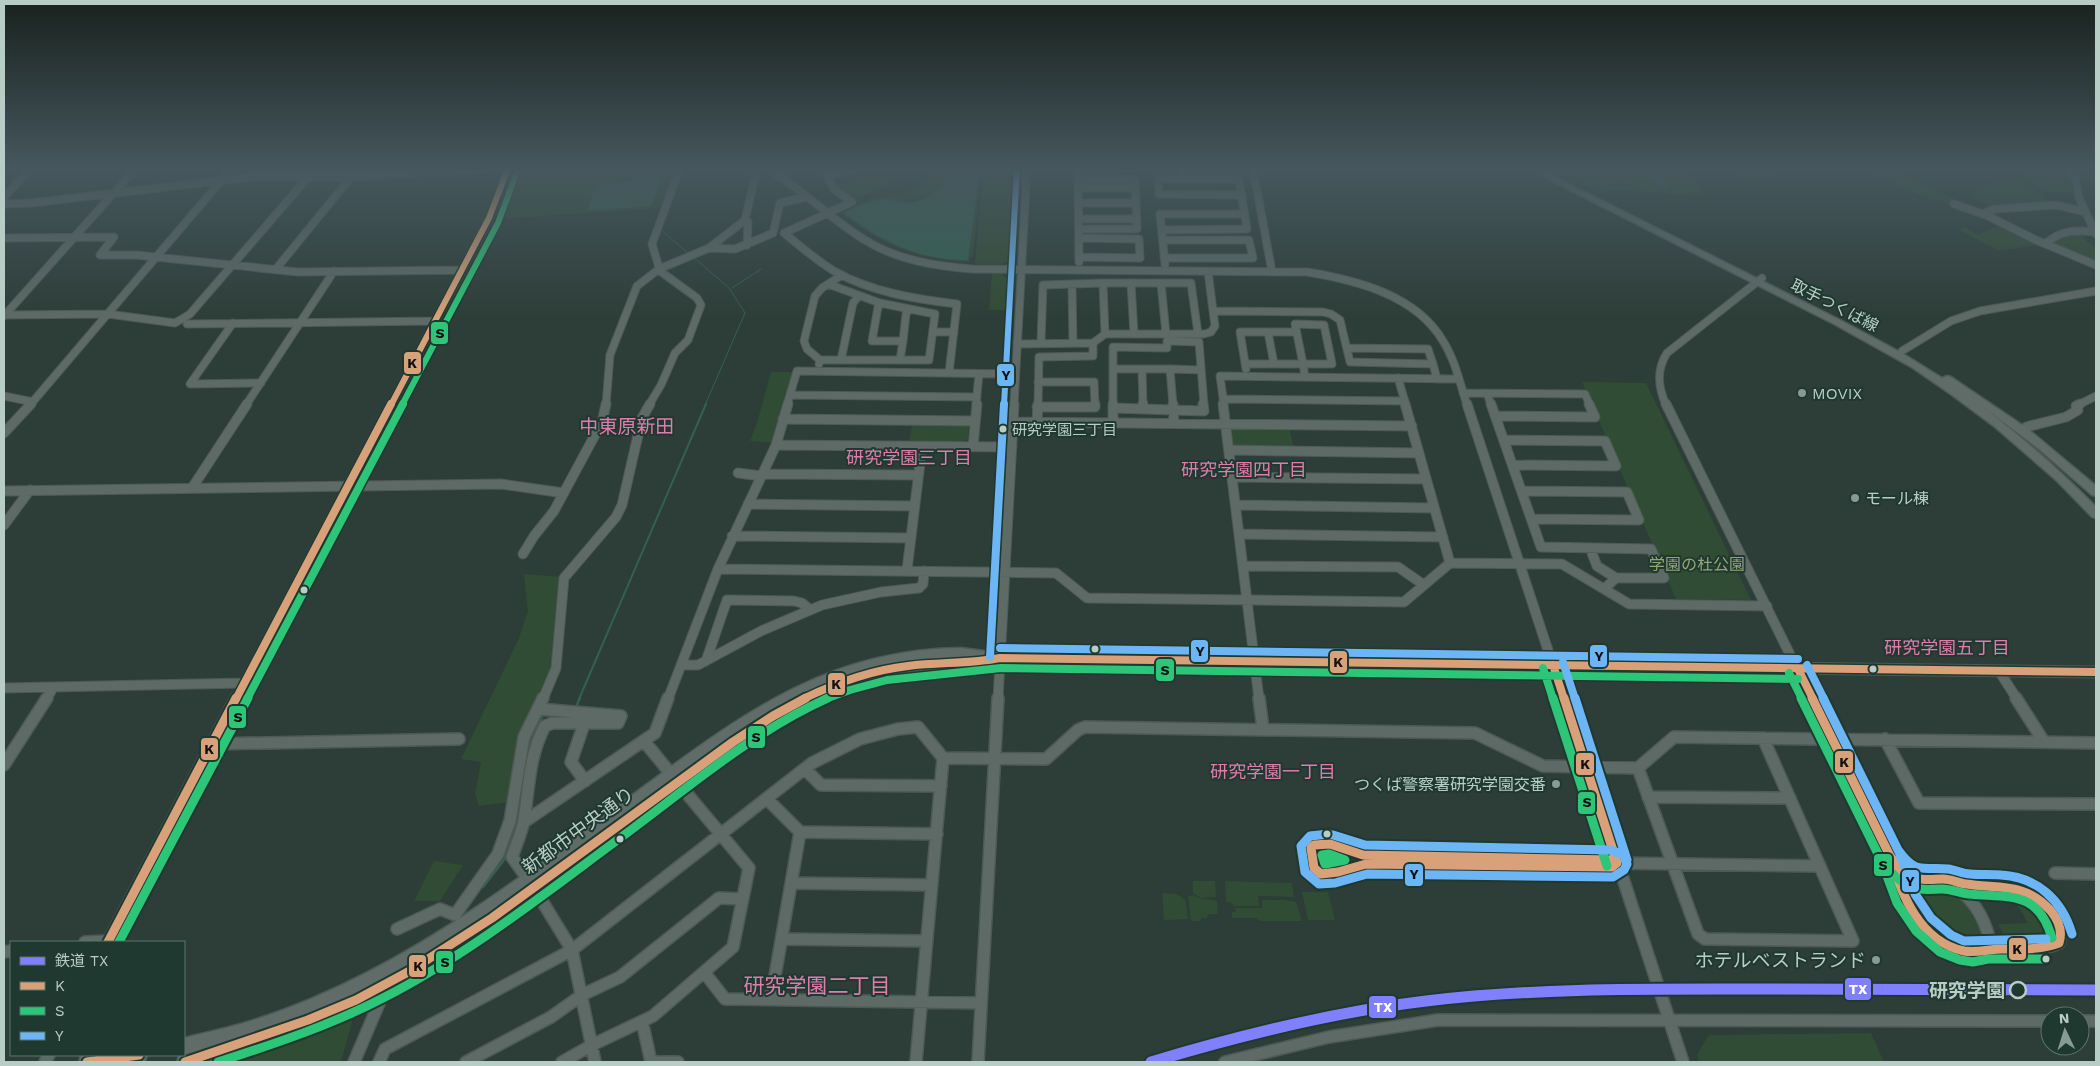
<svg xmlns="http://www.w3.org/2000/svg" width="2100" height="1066" viewBox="0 0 2100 1066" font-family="'Work Sans','Noto Sans JP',sans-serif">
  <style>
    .green { fill: #314c34 }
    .water { fill: #336151 }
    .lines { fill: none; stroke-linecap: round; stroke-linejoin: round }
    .stream-far2 { stroke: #336151; stroke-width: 1 }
    .stream-far1 { stroke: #336151; stroke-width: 2 }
    .stream { stroke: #336151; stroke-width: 2.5 }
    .minor-far2-casing { stroke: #4d5954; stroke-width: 9 }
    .minor-far1-casing { stroke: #4d5954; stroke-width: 11 }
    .minor-casing { stroke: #4d5954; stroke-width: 14 }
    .major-casing { stroke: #4b5a54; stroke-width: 3 }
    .minor-far2 { stroke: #5d6a65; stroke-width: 7 }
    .minor-far1 { stroke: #5d6a65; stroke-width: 9 }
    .minor { stroke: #5d6a65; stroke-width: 11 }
    .major { fill: #5f6c68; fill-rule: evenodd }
    .bus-1-far2-casing { stroke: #1f3930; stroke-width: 9 }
    .bus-1-far1-casing { stroke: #1f3930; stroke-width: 11 }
    .bus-1-casing { stroke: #1f3930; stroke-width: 13 }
    .bus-2-far2-casing { stroke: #1f3930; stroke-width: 9 }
    .bus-2-far1-casing { stroke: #1f3930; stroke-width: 11 }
    .bus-2-casing { stroke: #1f3930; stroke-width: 13 }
    .bus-3-far2-casing { stroke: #1f3930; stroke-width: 9 }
    .bus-3-far1-casing { stroke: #1f3930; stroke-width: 11 }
    .bus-3-casing { stroke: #1f3930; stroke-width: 13 }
    .bus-1-far2 { stroke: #d9a179; stroke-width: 6 }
    .bus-1-far1 { stroke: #d9a179; stroke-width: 8 }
    .bus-1 { stroke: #d9a179; stroke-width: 9 }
    .bus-2-far2 { stroke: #2dc577; stroke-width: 6 }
    .bus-2-far1 { stroke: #2dc577; stroke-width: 8 }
    .bus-2 { stroke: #2dc577; stroke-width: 9 }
    .bus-3-far2 { stroke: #6db6f5; stroke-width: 6 }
    .bus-3-far1 { stroke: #6db6f5; stroke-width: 8 }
    .bus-3 { stroke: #6db6f5; stroke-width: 9 }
    .rail-1-casing { stroke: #1f3930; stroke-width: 15 }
    .rail-1 { stroke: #8080ff; stroke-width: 11 }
    .poi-dot { fill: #879b94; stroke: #1f3930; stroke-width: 2 }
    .bus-dot { fill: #b8cdc6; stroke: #1f3930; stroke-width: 2 }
    .stop-dot { fill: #1f3930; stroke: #b8cdc6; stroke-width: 2.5 }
    .labels { text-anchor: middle; stroke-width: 4; stroke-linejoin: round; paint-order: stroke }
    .bus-label { font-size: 15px; fill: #b8cdc6; stroke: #1f3930; text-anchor: start }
    .street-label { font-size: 16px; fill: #b8cdc6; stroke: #1f3930 }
    .poi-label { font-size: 16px; fill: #b8cdc6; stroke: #1f3930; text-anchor: start }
    .park-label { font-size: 16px; fill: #96a475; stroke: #1f3930 }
    .neighbourhood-label { font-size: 18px; fill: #e07cae; stroke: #1f3930 }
    .quarter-label { font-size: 19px; fill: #e07cae; stroke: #1f3930 }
    .near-street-label { font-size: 19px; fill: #b8cdc6; stroke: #1f3930 }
    .near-poi-label { font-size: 19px; fill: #b8cdc6; stroke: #1f3930; text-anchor: end }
    .near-stop-label { font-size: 19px; font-weight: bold; fill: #b8cdc6; stroke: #1f3930; text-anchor: end }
    .near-neighbourhood-label { font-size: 21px; fill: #e07cae; stroke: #1f3930 }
    .line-badge { stroke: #1f3930; stroke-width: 2 }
    .badge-label { font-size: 14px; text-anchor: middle; font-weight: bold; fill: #fff }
    .pale-badge-label { font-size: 14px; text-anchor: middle; font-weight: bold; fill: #111 }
  </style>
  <rect width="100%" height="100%" fill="#2d3d37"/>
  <path class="green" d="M528,168h149l-13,40 -165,11 17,-49z
    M930,168h51l-8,89h-3v5c-55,-2 -85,-17 -128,-48v-2c10,-5 19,-10 29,-13 19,-6 56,-4 59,-31z
    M984,168h35l-5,90 -12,6h-27z
    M1549,168h252l-50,15 -19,-13 -41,5 13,18 -4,3 -79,-6 -24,2z
    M1864,168h26l67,32 -5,5c-32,-9 -60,-19 -88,-37z
    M2047,168c13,0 23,3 29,17l-4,7h-29l-19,-14 -5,-7 29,-1z
    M869,176h38l-51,24 -17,-12 -2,-4z
    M2019,180l33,23 -58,4 -25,-10c13,-15 32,-16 50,-17z
    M2002,224l39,20 -42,7 -39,-21 4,-3 14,8z
    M2078,231l9,11 9,6v16l-45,-21 10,-8z
    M992,274h9l11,7 -1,29h-22z
    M771,372h22l-20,71 -23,-2 7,-18z
    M1582,382l64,1 105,217 -75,-1z
    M912,425h54l3,1 -1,13 -6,5h-53z
    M1229,426l60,1 5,22 -63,-2z
    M524,574l38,3 -10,91 -31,69 -12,65 -30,4 -4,-12 6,-32 -20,-3 58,-121 9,-27z
    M1321,850l17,1 1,12 5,3 -18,2 -3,-3z
    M434,861l29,4 -23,36h-26z
    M1193,881h22l1,16 -15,1 -8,-5z
    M1225,881l67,2 2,14 -36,-1 1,10h-25l-3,-4h-5z
    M1924,886c26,-3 36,7 47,28 4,7 9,14 9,22l-2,4c-26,12 -77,-31 -54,-54z
    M1975,887c13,2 29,1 40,5 14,5 29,20 31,35l-3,5 -8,5 2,5 -2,2h-26l-11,-20 30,-1 -13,-22h-32z
    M1302,892h26l7,28h-27z
    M1162,893l15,1 9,7 2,18 -24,1z
    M1193,895c9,6 14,3 24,6l1,13h-10l-1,4h-6v3h-10l-3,-25z
    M1262,900h23l11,2 6,19h-42l-3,-3h-25v-6h4l-1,-4h27z
    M353,1018l-12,44h-110z
    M1871,1033l13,29h-185l-2,-7 12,-20z"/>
  <path class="water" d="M634,168h19v7l11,1 -12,28 -3,2 -61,5 5,-21 4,-6 34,-2z
    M949,168h31l-12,92c-50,0 -83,-17 -123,-46l1,-2c12,-6 27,-13 41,-13 7,1 12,4 19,4 17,0 43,-16 43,-35z
    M1602,168h47l16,14 4,8 -16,-9 -26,-5 -10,1z"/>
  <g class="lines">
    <path class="stream-far2" d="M660,229l29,25
      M693,257l36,31 16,25 -40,92
      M732,288l29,-19"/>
    <path class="stream-far1" d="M579,699l127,-295"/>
    <path class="stream" d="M575,709l5,-11
      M529,751l3,-15 11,-21 14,1
      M483,887l21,-27 14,-42 3,-21"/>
    <defs>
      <path id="minor-far2" d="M764,168c37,18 65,51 101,72 32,20 70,26 107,29l335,3c49,8 109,23 136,69 12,19 17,42 24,64
        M824,168l10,21 18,13 -68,31c16,13 32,27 50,38 37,21 81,28 123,33l-8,69
        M1078,168l1,94
        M1157,168l2,26 83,1
        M1183,168l1,11
        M1210,168l2,11
        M1253,168l19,104
        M2069,168l6,8 4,22 17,36
        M1078,170l57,-2
        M829,176l30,-8
        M1079,179h56l2,50h-58
        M1157,179h82
        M1079,188h56
        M4,197l27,-29
        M1079,203h57
        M4,204l27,-1 228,-27 92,1 155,-9
        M1954,204l32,11 50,25 60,25
        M1982,214l13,-5 61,-4 30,7
        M1079,219h58
        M745,220l3,2 -1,23
        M1162,230l85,-1 -10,-61
        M4,238l110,-1 -14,18h36l162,17 164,-2
        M1079,238l60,1 1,19 -61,-1
        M1163,240h86l4,18h-89
        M2046,243c16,-13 29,-13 49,-11
        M709,248l26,1 38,-16 7,-30 26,-6
        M1165,264l-5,-50h85
        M276,269l75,-92
        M1208,271l5,40
        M1103,283h88l7,51
        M1131,283l3,51
        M1161,283l5,51
        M1072,285l1,58
        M881,304l-3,3 -6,34h31l3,-27 3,-4
        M4,315l104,-1 67,9 15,-9 126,-146
        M4,316l132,-148
        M233,323l-43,61 71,-1
        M187,324l248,-3
        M1295,324l29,1 8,39h-29z
        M933,332h21
        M1268,332l6,32
        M1041,343l2,-58 60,-2 2,51
        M1017,344l76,-1 12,-9h99l7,-2 4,-6 -2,-15 110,1 8,2 9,6 10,42 83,2 4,15
        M1347,348l81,1 5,15
        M1902,351l49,-30 29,-10 116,-20
        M820,360h109l6,-46 -55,-11 -52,-19
        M841,360l12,-57 5,-6
        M900,360l3,-19
        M819,364l1,-4 -13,-11 -3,-8 11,-45 7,-8 20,-13
        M1245,364h58
        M1303,364l2,13
        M1113,369h57l3,36
        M1142,369l1,36
        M1170,369l31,1
        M1246,369l-6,-37h56
        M1398,378l8,27
        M1038,382h56l1,23
        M1463,393l122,1 5,11
        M1487,393l4,12
        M791,395l186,2
        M4,396l29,6
        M1223,399l182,2
        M30,405l202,-237
        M246,405l88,-134
        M391,405l98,-187 19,-50
        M606,405l4,-50 27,-69 22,-17 50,-21 36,-28 12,-52
        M649,405l12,-20 14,-32 13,-13 13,-35 -4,-7 -37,-27 -8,-27 28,-76
        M787,405l10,-34 218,3
        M976,405l3,-31
        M1014,405l13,-237
        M1038,405l1,-48 54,-1v-13
        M1113,405v-58l54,1v-7l32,1 5,63
        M1224,405l-4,-29 239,3
        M1666,405c-8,-18 -10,-35 1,-52l95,-75
        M2078,405l18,-9"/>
      <path id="minor-far1" d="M1113,404v4
        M1143,404v5
        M1173,404l1,20
        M1223,404l36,295
        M1405,404l45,159
        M1467,404l97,295
        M1491,404l50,143 110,2 13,29h-48l-12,11
        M1666,404l146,295
        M1037,407h58v-3
        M1113,408l91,3 -1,-7
        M1113,408v15
        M1495,416l100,1 -6,-13
        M783,419l192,2
        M1013,422l399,4
        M1037,422l1,-18
        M2026,427l40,-10 12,-7 -2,-4 4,-2
        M4,433l27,-29
        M1504,440l101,1 11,25 -103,-1
        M776,445l12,-41
        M973,447l4,-43
        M1229,450l190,3
        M738,473l23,3
        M762,474l156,1
        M1232,477l194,2
        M192,488l55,-84
        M4,491l497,-7 63,9
        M1522,491l105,1 12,28 -108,-1
        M748,504l167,2
        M1236,505l198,3
        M4,525l26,-35
        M1239,534l204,3
        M732,536l179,2
        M1590,548l7,18 19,12
        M523,554l11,-18 20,-25 48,-89 4,-18
        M1243,566l155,1 26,18
        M718,569l338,4 31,25 317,4 46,-39 112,1 67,40 138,2
        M907,570l15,-123
        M706,661l21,-61 67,1 8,2 8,7
        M681,665h17l63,-34 61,-26 59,-13 38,-4 4,-4 1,-13
        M1999,671l18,28
        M4,688l240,-5
        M46,699l8,-12
        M236,699l155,-295
        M543,699l13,-31 8,-90 52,-61 6,-12 20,-87 8,-14
        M668,699l50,-130 58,-124 236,2
        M998,699l16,-295"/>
      <path id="minor" d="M1259,698l4,31
        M1564,698l119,364
        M1812,698l78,158
        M2016,698l28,44
        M539,709l82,7 -3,7h-65l-8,3c-16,29 -16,62 -21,94 -2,12 -8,25 -12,37l22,31 38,62 23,112
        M584,724l-13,38 14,19
        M1885,739l34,64 177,1
        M644,741l27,33
        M212,744l247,-5
        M4,765l43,-67
        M1638,768l60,166 7,5 148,2 -90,-203
        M805,769l16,16 120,1
        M1648,797l142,1
        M767,799l33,33 137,2
        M524,822l131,-89 13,-35
        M1890,856c7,9 15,19 26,22 9,3 19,1 27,1 8,0 15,4 23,5 36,4 62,-3 87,30 7,9 10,18 6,29 -18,8 -37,6 -56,6 -14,0 -29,5 -42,1 -41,-10 -61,-58 -71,-94z
        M1617,863l203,3
        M2055,873l41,1
        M791,883l141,2
        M1948,884c23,9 37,34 42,58l-4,7
        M1914,908l-1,-11 6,-14
        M455,915l43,-61 12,-33 14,-84 19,-39
        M397,929l43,-20 15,6
        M782,939l145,2
        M85,942l23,-1
        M108,942l128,-244
        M4,952l7,-1
        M704,972l21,27 256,4
        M771,999l29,-167
        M642,1021l9,41h27
        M2080,1021h16
        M45,1062l4,-7
        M354,1062l26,-61 -1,-13
        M379,1062l6,-13 187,-99 240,-187 48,-24 38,-10 20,-2 25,31 103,1 32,-29 7,-3 390,6 68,33 95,2 36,-31 422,6
        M466,1062l85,-45 31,-22 38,-18 99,-79 23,1
        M562,1062l30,-17 61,-29 80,-69 16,-79 -71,-85
        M916,1062l27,-304
        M978,1062l20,-364
        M1225,1062l104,-25 109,-17 612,1"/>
      <path id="major" d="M1526,168h11l303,152 60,32 42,26 5,-2 4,1 77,52 68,57v10l-4,-1 -53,-46 -57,-43c41,32 79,65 114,101v11l-4,-1 -36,-37 -61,-53 -43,-32 -39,-27 -79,-44z
        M961,648l39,5 1096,14v10l-1096,-14c-29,8 -58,5 -87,8 -57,6 -105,29 -152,59l-258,189 -57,39 -40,24 -68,34 -78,30 -50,16h-33l2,-6 14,-4 -9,2v-16c24,-6 49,-11 73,-19 80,-26 155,-68 224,-115 58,-39 113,-81 169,-122 99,-73 183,-133 311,-134zM952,658h15l-48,2z
        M85,1055h62l-2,6 -5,1h-61l2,-6z"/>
    </defs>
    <use href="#minor-far2" class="minor-far2-casing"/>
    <use href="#minor-far1" class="minor-far1-casing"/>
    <use href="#minor" class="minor-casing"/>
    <use href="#major" class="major-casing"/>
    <use href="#minor-far2" class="minor-far2"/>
    <use href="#minor-far1" class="minor-far1"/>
    <use href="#minor" class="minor"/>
    <use href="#major" class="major"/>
    <defs>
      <path id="bus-1-far2" d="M391,405l98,-187 19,-50"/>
      <path id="bus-1-far1" d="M1553,665l11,34
        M1798,669l15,30
        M236,699l155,-295
        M803,699c33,-16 69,-29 105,-33 31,-4 62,-2 92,-8l1096,14"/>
      <path id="bus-1" d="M1564,698l53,165
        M1812,698l78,158
        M1330,844l33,11 247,5 7,3 -5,4 -246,-3 -28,8 -17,2 -7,-6 -3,-20 3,-3z
        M1890,856c7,9 15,19 26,22 9,3 18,1 27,1 8,0 15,4 23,5 34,5 59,-2 85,27 8,10 12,20 8,32 -19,7 -37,6 -57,6 -12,0 -25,4 -38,2 -44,-9 -63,-57 -74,-95z
        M108,942l128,-244
        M87,1062l52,-7
        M185,1062l123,-42 48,-20 52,-28 84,-54 241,-176 40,-26 33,-18"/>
      <path id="bus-2-far2" d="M402,405l96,-182 19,-51"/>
      <path id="bus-2-far1" d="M1543,668l10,31
        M1789,673l13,26
        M247,699l156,-295
        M825,699l25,-9 37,-10 114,-12 797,11"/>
      <path id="bus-2" d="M1553,698l54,168
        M1801,698l80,162 16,43 19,28 24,21 20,8 13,2 15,-3h58
        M1329,854l16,6 -20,4 -3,-9z
        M1882,862c8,10 17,20 29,25 10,4 21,2 31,2 9,0 18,4 27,5 41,4 69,-4 83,44
        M119,942l129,-244
        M218,1062c56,-18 113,-37 165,-64 82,-42 156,-100 229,-154 70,-51 136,-110 216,-146"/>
      <path id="bus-3-far2" d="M1004,405l13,-237"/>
      <path id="bus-3-far1" d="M1000,648l798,11
        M990,657l14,-253
        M1563,662l12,37
        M1807,665l17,34"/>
      <path id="bus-3" d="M1575,698l52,162
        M1823,698l76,154 16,42 16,24 20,17 13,6 82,-2
        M1329,834l-19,2 -9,10 4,26 14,12 16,-1 32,-9 246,3 11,-7 3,-6 -4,-9 -12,-5 -246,-5 -32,-10
        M1898,850c19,26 24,16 50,19 8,1 15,5 22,5 10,1 21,0 31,1 36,2 61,25 71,59"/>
    </defs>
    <use href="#bus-1-far2" class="bus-1-far2-casing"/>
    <use href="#bus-1-far1" class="bus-1-far1-casing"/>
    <use href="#bus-1" class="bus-1-casing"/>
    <use href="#bus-2-far2" class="bus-2-far2-casing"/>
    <use href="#bus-2-far1" class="bus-2-far1-casing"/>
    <use href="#bus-2" class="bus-2-casing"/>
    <use href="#bus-3-far2" class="bus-3-far2-casing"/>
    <use href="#bus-3-far1" class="bus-3-far1-casing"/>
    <use href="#bus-3" class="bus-3-casing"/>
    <use href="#bus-1-far2" class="bus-1-far2"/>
    <use href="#bus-1-far1" class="bus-1-far1"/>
    <use href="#bus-1" class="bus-1"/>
    <use href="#bus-2-far2" class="bus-2-far2"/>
    <use href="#bus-2-far1" class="bus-2-far1"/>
    <use href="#bus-2" class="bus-2"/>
    <use href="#bus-3-far2" class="bus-3-far2"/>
    <use href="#bus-3-far1" class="bus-3-far1"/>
    <use href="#bus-3" class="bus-3"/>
    <defs>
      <path id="rail-1" d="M1151,1062c90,-27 182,-50 275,-61 108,-13 217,-12 325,-12 115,0 230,1 345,1"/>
    </defs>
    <use href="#rail-1" class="rail-1-casing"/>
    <use href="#rail-1" class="rail-1"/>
  </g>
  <linearGradient id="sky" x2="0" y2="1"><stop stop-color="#19221e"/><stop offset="0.53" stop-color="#46575e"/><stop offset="1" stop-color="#46575e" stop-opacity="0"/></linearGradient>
  <rect width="2100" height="318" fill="url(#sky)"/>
  <g class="poi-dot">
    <circle cx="1802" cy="393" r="5"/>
    <circle cx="1855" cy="498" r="5"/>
    <circle cx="1556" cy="784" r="5"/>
    <circle cx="1876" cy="960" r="5"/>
  </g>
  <g class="bus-dot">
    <circle cx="1003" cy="429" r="4.5"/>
    <circle cx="304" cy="590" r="4.5"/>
    <circle cx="1095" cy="649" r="4.5"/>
    <circle cx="1873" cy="669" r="4.5"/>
    <circle cx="1327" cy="834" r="4.5"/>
    <circle cx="620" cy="839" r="4.5"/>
    <circle cx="2046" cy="959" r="4.5"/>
  </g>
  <circle class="stop-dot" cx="2018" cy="990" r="8"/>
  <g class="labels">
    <g class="bus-label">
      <text x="1012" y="435">研究学園三丁目</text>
    </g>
    <g class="street-label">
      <text transform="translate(1835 305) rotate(27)" y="6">取手つくば線</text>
    </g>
    <g class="poi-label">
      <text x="1812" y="399">MOVIX</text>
      <text x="1865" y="504">モール棟</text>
      <text x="1546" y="790" text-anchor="end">つくば警察署研究学園交番</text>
    </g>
    <g class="park-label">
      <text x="1697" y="570">学園の杜公園</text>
    </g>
    <g class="neighbourhood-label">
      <text x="909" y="464">研究学園三丁目</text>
      <text x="1244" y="476">研究学園四丁目</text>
      <text x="1947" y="654">研究学園五丁目</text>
      <text x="1273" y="778">研究学園一丁目</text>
    </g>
    <g class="quarter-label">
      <text x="627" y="433">中東原新田</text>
    </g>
    <g class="near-street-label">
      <text transform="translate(578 830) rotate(-36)" y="7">新都市中央通り</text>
    </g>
    <g class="near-poi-label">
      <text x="1866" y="967">ホテルベストランド</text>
    </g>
    <g class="near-stop-label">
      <text x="2005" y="997">研究学園</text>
    </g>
    <g class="near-neighbourhood-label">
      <text x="817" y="993">研究学園二丁目</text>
    </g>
  </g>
  <g class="line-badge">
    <rect x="430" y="321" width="19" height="24" rx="5" fill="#2dc577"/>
    <rect x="403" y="351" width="19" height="24" rx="5" fill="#d9a179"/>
    <rect x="996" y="363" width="19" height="24" rx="5" fill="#6db6f5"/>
    <rect x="1190" y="639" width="19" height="24" rx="5" fill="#6db6f5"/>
    <rect x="1589" y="644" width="19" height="24" rx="5" fill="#6db6f5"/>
    <rect x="1329" y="650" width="19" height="24" rx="5" fill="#d9a179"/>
    <rect x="1155" y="658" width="20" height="24" rx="5" fill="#2dc577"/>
    <rect x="827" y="672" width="19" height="24" rx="5" fill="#d9a179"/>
    <rect x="228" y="705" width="19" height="24" rx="5" fill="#2dc577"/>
    <rect x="747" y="725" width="19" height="24" rx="5" fill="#2dc577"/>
    <rect x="200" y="737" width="19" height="24" rx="5" fill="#d9a179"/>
    <rect x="1834" y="750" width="20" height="24" rx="5" fill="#d9a179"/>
    <rect x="1575" y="752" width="20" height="24" rx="5" fill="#d9a179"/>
    <rect x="1577" y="791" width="19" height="24" rx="5" fill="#2dc577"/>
    <rect x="1873" y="853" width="20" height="24" rx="5" fill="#2dc577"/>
    <rect x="1404" y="863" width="20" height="24" rx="5" fill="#6db6f5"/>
    <rect x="1901" y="869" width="19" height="24" rx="5" fill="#6db6f5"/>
    <rect x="2008" y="937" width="19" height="24" rx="5" fill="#d9a179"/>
    <rect x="435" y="950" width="19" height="24" rx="5" fill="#2dc577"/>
    <rect x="408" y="954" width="19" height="24" rx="5" fill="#d9a179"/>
    <rect x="1844" y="977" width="28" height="24" rx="5" fill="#8080ff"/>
    <rect x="1368" y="995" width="29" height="24" rx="5" fill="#8080ff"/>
  </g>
  <g class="badge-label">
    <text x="1858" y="994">TX</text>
    <text x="1383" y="1012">TX</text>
  </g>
  <g class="pale-badge-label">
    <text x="440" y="338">S</text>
    <text x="412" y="368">K</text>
    <text x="1006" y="380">Y</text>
    <text x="1200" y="656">Y</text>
    <text x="1599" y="661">Y</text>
    <text x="1338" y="667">K</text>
    <text x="1165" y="675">S</text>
    <text x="836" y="689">K</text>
    <text x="238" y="722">S</text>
    <text x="756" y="742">S</text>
    <text x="209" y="754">K</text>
    <text x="1844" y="767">K</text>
    <text x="1585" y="769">K</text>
    <text x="1587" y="807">S</text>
    <text x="1883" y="870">S</text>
    <text x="1414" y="879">Y</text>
    <text x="1910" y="886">Y</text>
    <text x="2017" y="954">K</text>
    <text x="445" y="967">S</text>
    <text x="418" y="971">K</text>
  </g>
  <rect width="2100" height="1066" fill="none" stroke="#b8cdc6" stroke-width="10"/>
  <rect x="10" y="941" width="175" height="115" fill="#1f3930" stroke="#5c746c"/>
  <rect x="20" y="957" width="25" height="8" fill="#8080ff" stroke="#5c746c"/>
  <text x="55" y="966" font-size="15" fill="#b8cdc6">鉄道 TX</text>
  <rect x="20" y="982" width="25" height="8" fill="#d9a179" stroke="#5c746c"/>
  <text x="55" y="991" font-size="15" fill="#b8cdc6">K</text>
  <rect x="20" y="1007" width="25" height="8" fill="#2dc577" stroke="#5c746c"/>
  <text x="55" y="1016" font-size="15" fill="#b8cdc6">S</text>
  <rect x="20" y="1032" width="25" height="8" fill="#6db6f5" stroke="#5c746c"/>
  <text x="55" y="1041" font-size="15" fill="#b8cdc6">Y</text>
  <g transform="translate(2065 1031) rotate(356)"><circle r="24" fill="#1f3930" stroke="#5c746c"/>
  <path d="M0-4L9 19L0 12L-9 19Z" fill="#879b94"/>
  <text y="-8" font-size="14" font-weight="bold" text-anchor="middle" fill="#b8cdc6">N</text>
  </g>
</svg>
